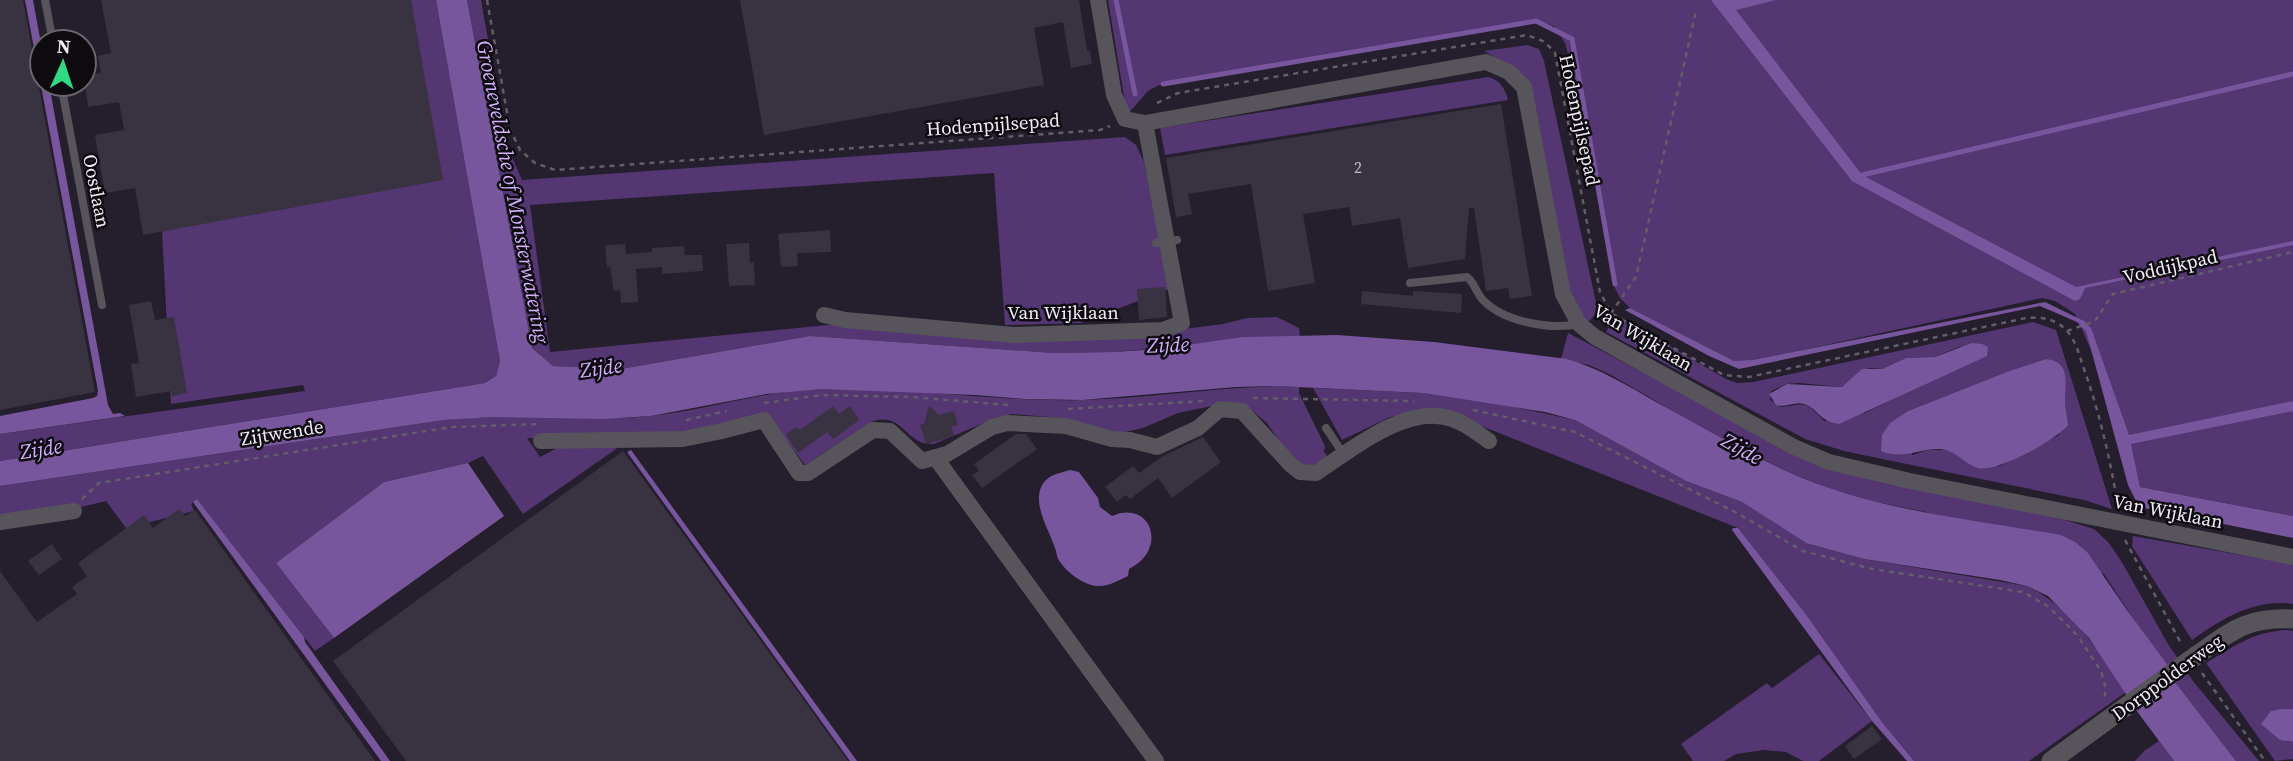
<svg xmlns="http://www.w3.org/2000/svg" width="2293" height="761" viewBox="0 0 2293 761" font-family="'Source Serif 4',serif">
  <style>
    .green { fill: #533672; fill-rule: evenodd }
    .water { fill: #78569d }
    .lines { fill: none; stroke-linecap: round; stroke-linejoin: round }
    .stream { stroke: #78569d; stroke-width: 5 }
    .building { fill: #393241 }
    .path { stroke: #635d6a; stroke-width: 2.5; stroke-dasharray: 5 5; stroke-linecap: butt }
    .service { stroke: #57545b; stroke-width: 8 }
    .minor { stroke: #57545b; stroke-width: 16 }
    .tertiary { stroke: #57545b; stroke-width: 19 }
    .tertiary-bridge { stroke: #57545b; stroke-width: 19 }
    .labels { text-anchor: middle; stroke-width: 5; stroke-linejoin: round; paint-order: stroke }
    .number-label { font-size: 16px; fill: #c3beca }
    .street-label { font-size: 19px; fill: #f1edf7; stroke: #0d0a10 }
    .water-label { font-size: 21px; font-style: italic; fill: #d2aefd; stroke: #0d0a10 }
  </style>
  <rect width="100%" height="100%" fill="#251e2d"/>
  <path class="green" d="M150,0h286l64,361 -4,15 -11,7 -485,78v-27l305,-43 -2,-6 -132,19z
    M467,0h14l25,143 16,37 603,-43 11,8 8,17 25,127 -88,34 -76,2 -11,-152 -464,32 20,147 288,-28 19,3 319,3 47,-6 24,-6 30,-1 22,11 1,8 -186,16 -60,1 -244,-17 -189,33 -68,-3 -21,-18z
    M1108,0h1185v516l-153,-29 -11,-52 -54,-121 -20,-13 -13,-3 -303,66 -109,-56 -10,-10 -7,-14 -30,-173 -18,-68 -11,-17 -18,-6 -373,63 -15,8 -21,24z
    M1527,45l12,4 5,12 54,251 -10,10 -18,-13 -41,-209 -21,-35 -24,-14z
    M1488,77c12,3 17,11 20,23l-343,55 -5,-27z
    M1616,315l110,64 11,4 16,-1 280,-60 23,8 56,179 -28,-9 -197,-40 -43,-9 -39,-12 -199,-107zM1961,346l-48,43 -48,24 -41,8c-20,-21 -17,-17 -43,-14l-11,-7 1,-9 16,-7 12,-1 43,4 27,-19 13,1 24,-11 29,-1zM2046,359c19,33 24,38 13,76l-59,31 -25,1 -26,-17h-21l-16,5 -4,-44 101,-40z
    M1568,333l236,124 242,57 48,15 15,14 14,21 45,80 25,37 66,80h-23l-61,-79 -71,-108 -178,-62 -49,-10 -47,-13 -44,-18 -84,-43 -91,-53 -22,-10 -28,-6z
    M1277,386l22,1v6l26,53 -1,7h2l1,6 -23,10 -16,-15 -21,-31 -19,-16 -31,-2 -39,8 -35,15 -23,5 -60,-15 -48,-4 -14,3 -64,27c-30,2 -30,-34 -63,-22l-66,43 -36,-48 -121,21h-121l13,19 25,-13 61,-2 -103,72 -40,-58 -15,7 -84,19 -108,81 58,75 -19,13 -118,-152 -6,5 3,7 -68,17 -20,-27 -25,6 -81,11v-32l444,-66c28,-2 56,-4 84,-4 41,0 81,5 122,0 58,-6 114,-26 173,-27 86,-2 172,13 259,11 65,-2 130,-12 195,-14z
    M1313,388l110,5 87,13 65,14 111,61 56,21 64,41 58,16 163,27c46,22 72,66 99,106l-97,69h-115l-32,-39 -77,-109 -67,-85 -302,-120 -46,9 -48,23z
    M2133,536l160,28v40c-37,-6 -72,15 -101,36l-60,-94z
    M2287,630l6,1v78h-13l-9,2 16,31h6v17l-18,2 -69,-98c29,-17 46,-31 81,-33z
    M1819,654l53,67 -53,40h-16l-17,-9 -22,-2 -28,4 -12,7h-31l-12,-17 86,-61 5,5z
    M2159,741l15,20h-39l9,-10z"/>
  <path class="water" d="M25,0h8l9,49v35h7l59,321 5,9 7,-1 5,3 -125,18v-18l93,-18 4,-2 1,-5z
    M436,0h31l65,348 21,18 68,3 189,-33 244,17 60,-1 45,-3 84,-12 94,-2 97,7 133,17c34,10 61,27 91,44 42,23 84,47 128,68 85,39 183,48 275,64l14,7 12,10 40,58 39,53 9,19 61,79h-62l-35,-47 -50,-76 -41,-42 -21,-10 -27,-6 -136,-21 -58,-16 -64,-41 -56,-21 -111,-61 -30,-8 -122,-19 -146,-7 -41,1 -154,13 -57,-1 -49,-4 -154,-6 -56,5 -115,22 -47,3 -112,-2 -48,3 -444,66v-25l485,-78 11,-7 4,-15z
    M1711,0h65l-40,10 126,165 214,112 217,-46v4l-208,43 -5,11 -5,2 -223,-120z
    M2045,302l39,19 7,7 38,107 164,-34v10l-162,33 9,43 153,29v22l-154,-31 -11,-22 -42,-154 -9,-9 -37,-16 -301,63 -30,-13 -84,-46 5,-2 104,53 19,-1z
    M1972,343l10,1 6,3 -1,9 -148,68c-21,-3 -20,-15 -35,-20 -9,-3 -18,4 -28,1l-7,-11 18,-10 55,3 20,-18h20l24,-11 29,-1z
    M2046,359c25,3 19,23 19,42 0,8 2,16 3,24 -12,15 -71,48 -90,43 -14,-4 -23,-19 -39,-19 -21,0 -36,11 -58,2l1,-16 8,-12 18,-12 101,-40z
    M631,450l226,311h-7l-223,-309z
    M468,463l36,53 -170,122 -58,-75 108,-81z
    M1070,470l9,2 19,26 2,9 12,9c39,-17 57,33 17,53l-1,7c-9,4 -20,11 -31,10 -14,-1 -32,-15 -39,-27 -1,-2 -2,-9 -3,-11 -6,-19 -26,-48 -10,-67 6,-7 16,-8 25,-11z
    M197,499l107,138 1,5 85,119h-9l-188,-259z
    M1733,528h5l67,85 77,109 32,39h-7l-35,-40 -140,-191z
    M2280,709h13v33l-13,-2 -19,-16 10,-13z"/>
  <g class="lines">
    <path class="stream" d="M1116,0l19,94
      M1163,84l373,-63 36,18 43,245
      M1862,175l431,-101"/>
  </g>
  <path class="building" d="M0,0h23l72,392 -95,18z
    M101,0h310l32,180 -300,55 -8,-47 -30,5 -10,-58 29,-5 -5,-28 -31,5 -4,-31 17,-3 -3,-17 13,-3z
    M740,0h339l8,51h3l2,13 -21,4 -8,-46 -29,6 10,57 -280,50z
    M1501,104l31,192 -22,3 -2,-11 -22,3 -12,-83h-5l-4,51 -57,9 -8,-50 -48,8 -3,-19 -46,7 12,69 -47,8 -17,-107 -63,10 4,20 -16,3 -10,-59z
    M830,230l1,22 -34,1 1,13 -17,1 -3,-33z
    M749,243l1,20 4,-1 1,23 -26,1 -3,-42z
    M625,244l1,10 26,-2v-4l32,-2 1,9h17l1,16 -41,3v-7l-26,2 2,33 -17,1 -1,-13 -6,1 -4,-24h-3l-2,-22z
    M1165,287l2,30 -28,3 -2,-31z
    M1362,291l51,5v-5l49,3 -1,19 -100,-9z
    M151,301l4,19 19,-3 13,76 -15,3 -1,-5 -35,6 -5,-33 8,-1 -10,-58z
    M833,406l6,8 11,-8 9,14 -26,19 -6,-7 -29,21 -12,-19 11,-7 3,3z
    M929,406l10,9 15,-4 4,14 -7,2 3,9 -28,8 -6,-19 4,-1z
    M1016,434h10l11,15 -55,39 -10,-13 7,-4 -5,-7z
    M1203,437l18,25 -49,36 -14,-20 -28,21 -4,-4 -9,7 -12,-15 28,-21 6,7 24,-17z
    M623,451l225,310h-442l-73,-100z
    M179,509l6,7 10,-6 180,251h-375v-190l37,51 40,-28 -5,-7 15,-11 -9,-13 66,-48 9,13z
    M52,544l10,15 -23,16 -11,-14z
    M1872,726l10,13 -28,20 -9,-13z"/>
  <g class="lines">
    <path class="path" d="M487,0l23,129 10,21 15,13 20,7 545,-40 10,-4
      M1157,103l21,-10 349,-58 18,7 10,11 45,239 11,21 25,15 88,47 25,2 277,-59c14,-1 29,0 40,12 10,10 13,25 18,39 16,45 26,90 34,137
      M1605,322l31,-45 60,-266
      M2067,331l28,-10 18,-27 180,-42
      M1253,398l161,3
      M764,403l58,-8 89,2 98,8
      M1068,409l136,-8
      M1473,410l102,22 160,80 68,39 69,18 151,23 26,15 28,28 24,36 5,18 -2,10
      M686,420l41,-9
      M82,499l17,-16 353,-56 88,-3
      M2125,540l57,105
      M2202,673l63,88"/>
    <path class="service" d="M45,0l8,42
      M61,84l41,221
      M1156,243l21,-3
      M1410,283l57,-6c8,6 9,16 16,23 21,22 67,30 96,24
      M1326,428l18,27"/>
    <path class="minor" d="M1098,0l16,95 11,24 20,4
      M824,315l21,5 169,15 149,-5 19,-7 -37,-200 341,-61 23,10 15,15 39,207 16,30 16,13 199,110 35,15 81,19 383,76
      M541,441l142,-2 39,-8 42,-11 35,53h9l65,-43 17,1 32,30 25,-7 45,-27 15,-4 59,3 46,13 18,1 27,7 41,-19 22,-19 22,2 48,53 10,8 16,1c35,-23 91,-70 136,-54 14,4 25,14 37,22
      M935,457l221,304
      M0,522l74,-11"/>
    <path class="tertiary" d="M2197,655c36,-25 50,-38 96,-36
      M2051,761l73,-53"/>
    <path class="tertiary-bridge" d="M2124,708l73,-53"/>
  </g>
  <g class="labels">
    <g class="number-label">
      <text x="1358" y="173">2</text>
    </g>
    <g class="street-label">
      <text transform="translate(1580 120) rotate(78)" y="7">Hodenpijlsepad</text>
      <text transform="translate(993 124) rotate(-4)" y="7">Hodenpijlsepad</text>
      <text transform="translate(97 191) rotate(79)" y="7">Oostlaan</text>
      <text transform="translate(2170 266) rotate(-13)" y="7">Voddijkpad</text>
      <text x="1063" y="319">Van Wijklaan</text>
      <text transform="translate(1643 337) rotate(31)" y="7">Van Wijklaan</text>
      <text transform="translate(282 432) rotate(-9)" y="7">Zijtwende</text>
      <text transform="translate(2168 511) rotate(11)" y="7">Van Wijklaan</text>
      <text transform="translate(2167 677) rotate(-36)" y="7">Dorppolderweg</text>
    </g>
    <g class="water-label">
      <text transform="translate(513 192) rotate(79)" y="7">Groeneveldsche of Monsterwatering</text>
      <text transform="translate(1168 345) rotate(-2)" y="7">Zijde</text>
      <text transform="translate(601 368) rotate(-8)" y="7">Zijde</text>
      <text transform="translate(41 449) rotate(-9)" y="7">Zijde</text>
      <text transform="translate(1742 449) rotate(29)" y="7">Zijde</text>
    </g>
  </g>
  <g transform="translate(63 63) rotate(3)"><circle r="33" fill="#0d0a10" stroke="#68656c" stroke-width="2"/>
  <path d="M0-5L12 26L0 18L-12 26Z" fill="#32d882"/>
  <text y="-10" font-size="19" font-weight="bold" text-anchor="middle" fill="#f1edf7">N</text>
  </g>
</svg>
